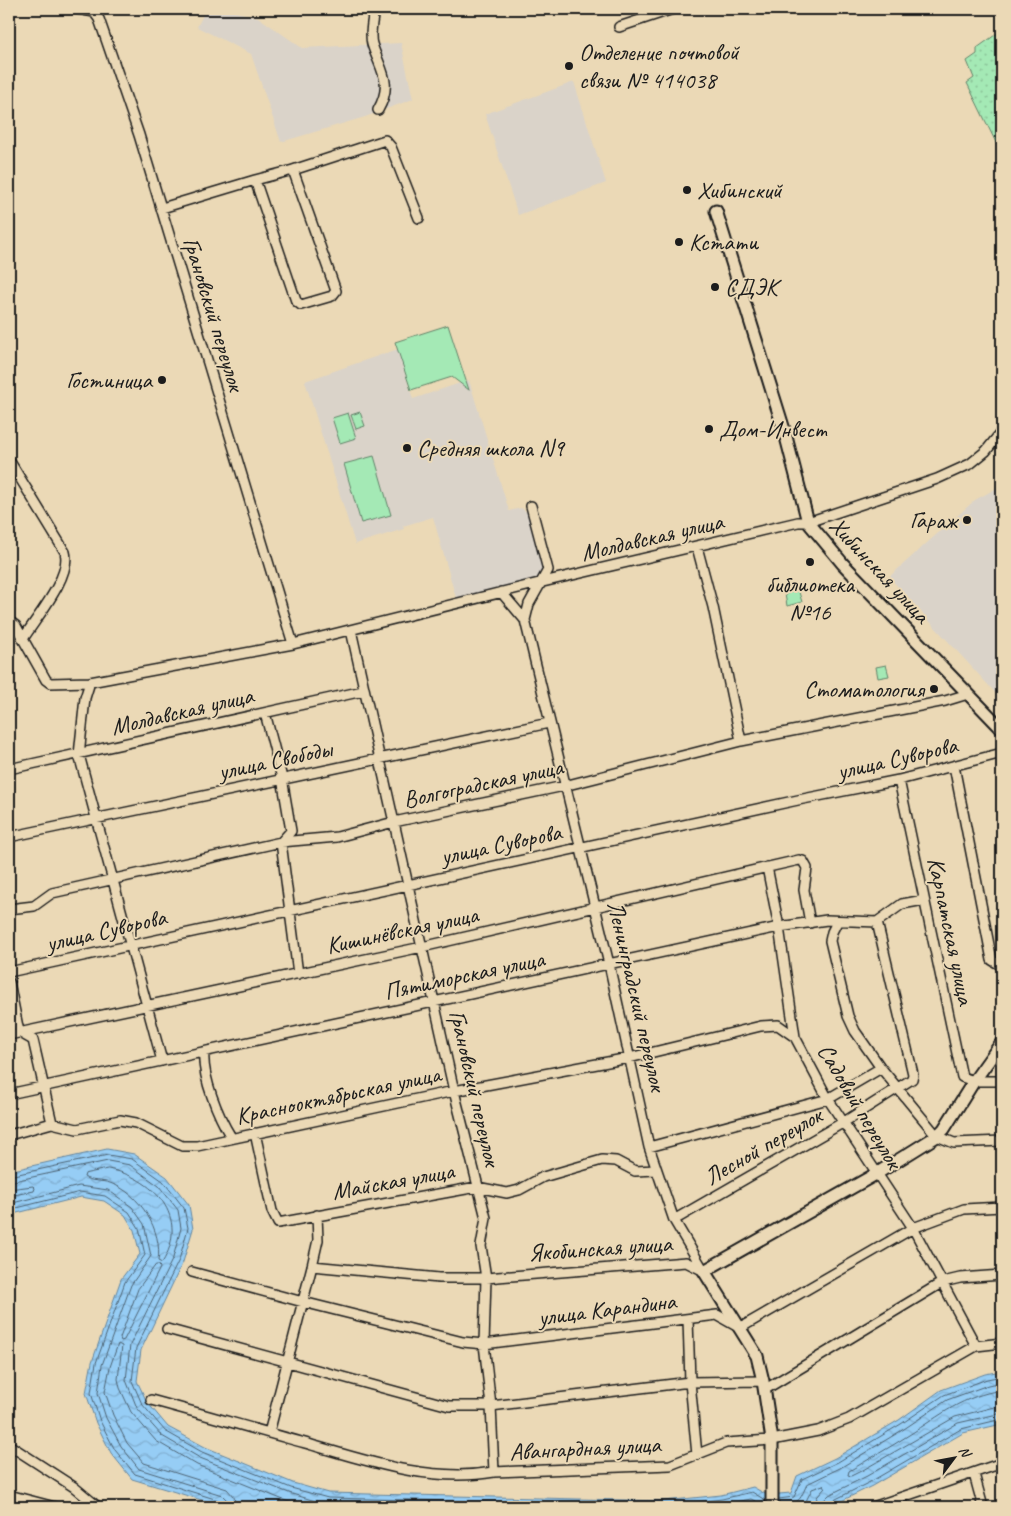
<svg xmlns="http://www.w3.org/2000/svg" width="1011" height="1516" viewBox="0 0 1011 1516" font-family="Caveat,sans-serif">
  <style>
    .built { fill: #dad3c9 }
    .green { fill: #a4e9b5; stroke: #608268 }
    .garden { fill: url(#garden-dots); stroke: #608268 }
    .water { fill: url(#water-waves); stroke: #65869e }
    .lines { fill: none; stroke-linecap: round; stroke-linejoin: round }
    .shore { stroke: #4d6373; stroke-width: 1 }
    .street-casing { stroke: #1c1c1c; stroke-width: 12 }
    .secondary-casing { stroke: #1c1c1c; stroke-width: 15 }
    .street { stroke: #ebd9b6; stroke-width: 9 }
    .secondary { stroke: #ebd9b6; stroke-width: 11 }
    .poi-dot { fill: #1c1c1c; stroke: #ebd9b6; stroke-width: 2 }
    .labels { text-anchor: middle; stroke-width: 4; stroke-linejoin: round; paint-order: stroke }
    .poi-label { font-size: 24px; fill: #1c1c1c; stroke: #ebd9b6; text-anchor: start }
    .street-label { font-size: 24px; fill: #1c1c1c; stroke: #ebd9b6 }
  </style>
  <defs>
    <pattern id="garden-dots" width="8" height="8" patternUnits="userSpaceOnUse" patternTransform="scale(1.25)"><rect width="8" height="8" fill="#a4e9b5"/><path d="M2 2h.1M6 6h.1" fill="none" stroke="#8dc79b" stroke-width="1.8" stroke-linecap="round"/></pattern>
    <pattern id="water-waves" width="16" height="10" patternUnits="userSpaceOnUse" patternTransform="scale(1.25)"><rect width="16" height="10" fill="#96cdf5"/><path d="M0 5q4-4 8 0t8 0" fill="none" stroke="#81afd1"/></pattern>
  </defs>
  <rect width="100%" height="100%" fill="#ebd9b6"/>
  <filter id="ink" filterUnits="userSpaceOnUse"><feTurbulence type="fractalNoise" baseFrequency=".02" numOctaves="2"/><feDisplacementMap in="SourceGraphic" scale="10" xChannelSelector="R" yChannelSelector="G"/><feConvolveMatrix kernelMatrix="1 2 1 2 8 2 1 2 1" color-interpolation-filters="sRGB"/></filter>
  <g filter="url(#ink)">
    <path class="built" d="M206,9h17l35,8 44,31 99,-5 12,56 -48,18 -84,25 -30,-88 -54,-27z
      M574,82l32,101 -88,32 -33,-101z
      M398,349l15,50 56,-19 40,131 12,-3 6,4 17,52v6l-5,8 -83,20 -23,-81 -30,9 1,3 -49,15 -50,-163z
      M997,488l5,5v207l-113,-123 86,-77z"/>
    <path class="green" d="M448,325l21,65 -17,-13 -41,13 -16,-48z
      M360,412l5,14 -9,3 -5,-14z
      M348,413l8,25 -16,5 -8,-25z
      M374,456l17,59 -30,8 -17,-59z
      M798,589l4,13 -15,4 -2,-12z
      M886,665l3,11 -11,2 -2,-11z"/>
    <path class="garden" d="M1002,30v125l-35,-72 7,-5 -7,-17 10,-7v-6z"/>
    <path class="water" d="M107,1149l27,5 33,23 22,28 4,24 -10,33 -42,88 -4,31 10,21 21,25 37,20 88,36 35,10 336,8 57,-6 32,-8 14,8 24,-2 6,-17 38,-18 64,-38 42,-30 44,-16 17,-3v53l-39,9 -91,53 -43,21h-604l-93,-28 -21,-26 -15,-30 -10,-30 6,-31 29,-83 19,-25 -6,-24 -9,-15 -21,-14 -23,-4 -72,18v-44z"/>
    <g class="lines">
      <path class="shore" d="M108,1169c45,8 83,48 54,94l-4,-2c5,-30 -18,-68 -48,-78 -9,-3 -19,-1 -26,-6l1,-3z
        M9,1176l99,-21 24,4 31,22 21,27 4,20 -9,32 -43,88 -4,33 10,23 23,27 37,21 89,36 37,10 336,8 58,-7 30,-7 13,8
        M9,1182l99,-21 22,4 29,21 19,24 3,18 -8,30 -43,87 -4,35 11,28 25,28 38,22 89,35 36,11 139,3
        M9,1189l24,-3 2,2 -1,3 -25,5
        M9,1204l70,-18 29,4 24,17 12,17 7,32 -20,29 -29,80 -4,28 8,25 15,28 18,23 83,26 5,5 2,7
        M9,1210l71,-18 25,4 24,16 10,16 6,27 -20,27 -29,81 -5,30 9,28 15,29 20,24 83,26 4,7
        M156,1265h3l1,3 -36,72 -3,1 -1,-3 18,-49z
        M1002,1390c-40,6 -61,25 -93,45 -20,13 -40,24 -60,36l-1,4 3,1 12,-6 92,-53 47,-12
        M779,1499l15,-2 8,-18 36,-17 63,-38 43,-29 43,-16 15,-3
        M779,1505c21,-2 20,-3 28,-21l33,-16 64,-39 43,-29 41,-15 14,-3
        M236,1507l-2,-10 -7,-8 -83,-26 -17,-20 -14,-28 -8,-23 5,-25 8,-23 4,2 -4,33 2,9 11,24 25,29 41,24 89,36 24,6
        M709,1507l42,-8 14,7
        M803,1507l9,-18 11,-4 2,3 -8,9 -2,10
        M822,1507l2,-7 5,-5 38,-19 91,-53 44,-10
        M829,1507l3,-6 38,-19 91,-53 41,-10"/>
      <defs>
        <path id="street" d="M78,9l16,3 5,7 40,116 154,509
          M374,9c-1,10 -5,25 -2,35 8,26 22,38 6,66
          M619,27l54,-18
          M293,170l43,121 -4,5 -31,9 -5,-4 -41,-121z
          M293,170l92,-30 6,7 28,71
          M162,208l93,-28
          M9,460l56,92c7,24 -29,66 -42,87l23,41 4,3 40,-1
          M531,506l17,64 -19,34 -4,16 84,344 40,183 25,73 30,51
          M697,547l16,60 28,134
          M501,592l24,28
          M9,621l7,5 7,13
          M351,630l103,461 32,127 -5,28 5,32 -2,66 7,62 3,66
          M265,713l17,65 9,53 -10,11 17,132
          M954,766l38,194 10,6
          M9,769l354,-78
          M899,780l63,297 12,4h28
          M9,837l540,-114
          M767,867l12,60 16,110 33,62 85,129 63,118
          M9,909l25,-3 18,-13 229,-51 56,-5 57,-15 170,-36 177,-45 204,-40 23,-7
          M837,922l-5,10 -2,9 18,75 7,15 26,37 56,68 17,7 48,-2
          M9,972l789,-172 101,-20 103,-27
          M9,982l10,50 14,8 19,83
          M9,1035l413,-88 377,-87 4,1 4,7 -3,22 6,33
          M204,1053c-2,24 14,63 27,84
          M162,1061l-83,-306 6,-57 5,-16 203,-38 250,-62 255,-60h10l129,-43 33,-15 16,-13 16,-20
          M9,1094l770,-167 48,-7 50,2 25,-18 22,-4
          M255,1133l17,78 6,12 199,-36 30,6 12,-3 24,-13 59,-17 14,1 19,10 21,-1
          M9,1135l43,-12 25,6 43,-9 16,3 46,23h15l257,-55 175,-33 132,-32 17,-1 17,12
          M649,1147l179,-48 53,-31
          M674,1220l170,-98 68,-43 1,-5 -36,-152
          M312,1266l127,12h47l200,-16 18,9
          M192,1272l111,30 160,40 21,2 233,-29 23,13 173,-100 51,-19 38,-2
          M688,1319l2,63 7,73
          M167,1329l282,77h42l199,-24 73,-1
          M764,1390l179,-108 17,-4 42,-3
          M151,1400c52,14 103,29 154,43 62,18 124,40 189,29l176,-7 56,-22 46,-3 46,-9 31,-12 127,-73 26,-3
          M269,1433l43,-167 6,-26 -1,-25
          M9,1445l65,42 24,20
          M974,1474l9,33
          M9,1495l46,12
          M873,1507l129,-44"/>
        <path id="secondary" d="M716,211l69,222 23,89 35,42 159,165
          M772,1507v-67l-9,-59 -6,-25 -53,-85 172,-97 61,-38 7,-7 30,-48 28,-39"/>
      </defs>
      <use href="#street" class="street-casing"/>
      <use href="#secondary" class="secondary-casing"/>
      <use href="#street" class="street"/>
      <use href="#secondary" class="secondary"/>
    </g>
  </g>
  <g class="poi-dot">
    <circle cx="569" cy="66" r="5"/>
    <circle cx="687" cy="190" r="5"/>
    <circle cx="679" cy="242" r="5"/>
    <circle cx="715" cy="287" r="5"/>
    <circle cx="162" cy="380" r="5"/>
    <circle cx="709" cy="429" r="5"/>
    <circle cx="407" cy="448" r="5"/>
    <circle cx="967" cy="520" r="5"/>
    <circle cx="810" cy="562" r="5"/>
    <circle cx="934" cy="689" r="5"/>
  </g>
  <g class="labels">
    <g class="poi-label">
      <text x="579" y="60">Отделение почтовой<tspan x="579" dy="28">связи № 414038</tspan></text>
      <text x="697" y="198">Хибинский</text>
      <text x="689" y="250">Кстати</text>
      <text x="725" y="295">СДЭК</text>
      <text x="152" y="388" text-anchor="end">Гостиница</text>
      <text x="719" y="437">Дом-Инвест</text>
      <text x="417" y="456">Средняя школа N9</text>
      <text x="957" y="528" text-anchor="end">Гараж</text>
      <text x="810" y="592" text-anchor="middle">библиотека<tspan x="810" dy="28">№16</tspan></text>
      <text x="924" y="697" text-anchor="end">Стоматология</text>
    </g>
    <g class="street-label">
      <text transform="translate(214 314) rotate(73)" y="8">Грановский переулок</text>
      <text transform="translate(652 537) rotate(-13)" y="8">Молдавская улица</text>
      <text transform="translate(880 570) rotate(47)" y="8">Хибинская улица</text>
      <text transform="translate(182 711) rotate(-13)" y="8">Молдавская улица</text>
      <text transform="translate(897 758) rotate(-13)" y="8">улица Суворова</text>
      <text transform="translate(275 760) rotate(-12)" y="8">улица Свободы</text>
      <text transform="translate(483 783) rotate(-12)" y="8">Волгоградская улица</text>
      <text transform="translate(501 844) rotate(-12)" y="8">улица Суворова</text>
      <text transform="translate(106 930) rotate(-13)" y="8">улица Суворова</text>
      <text transform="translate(402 930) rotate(-12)" y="8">Кишинёвская улица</text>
      <text transform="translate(951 931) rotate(78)" y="8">Карпатская улица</text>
      <text transform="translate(464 975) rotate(-12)" y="8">Пятиморская улица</text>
      <text transform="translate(637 996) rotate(77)" y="8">Ленинградский переулок</text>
      <text transform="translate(475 1088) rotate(77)" y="8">Грановский переулок</text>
      <text transform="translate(338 1095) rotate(-12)" y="8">Краснооктябрьская улица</text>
      <text transform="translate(860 1106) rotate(59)" y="8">Садовый переулок</text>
      <text transform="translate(763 1146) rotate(-30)" y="8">Лесной переулок</text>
      <text transform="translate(393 1181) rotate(-10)" y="8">Майская улица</text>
      <text transform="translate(600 1248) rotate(-4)" y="8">Якобинская улица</text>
      <text transform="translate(607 1309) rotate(-7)" y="8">улица Карандина</text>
      <text transform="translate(585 1448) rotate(-3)" y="8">Авангардная улица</text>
    </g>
  </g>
  <rect width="1011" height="1516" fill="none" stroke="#ebd9b6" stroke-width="30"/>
  <rect x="15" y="15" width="981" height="1486" fill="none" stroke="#1c1c1c" stroke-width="2" filter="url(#ink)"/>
  <g transform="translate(954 1458) rotate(58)" stroke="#ebd9b6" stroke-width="4" paint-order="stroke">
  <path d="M0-4L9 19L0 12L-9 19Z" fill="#1c1c1c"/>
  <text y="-8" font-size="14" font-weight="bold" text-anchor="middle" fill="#1c1c1c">N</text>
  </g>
</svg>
